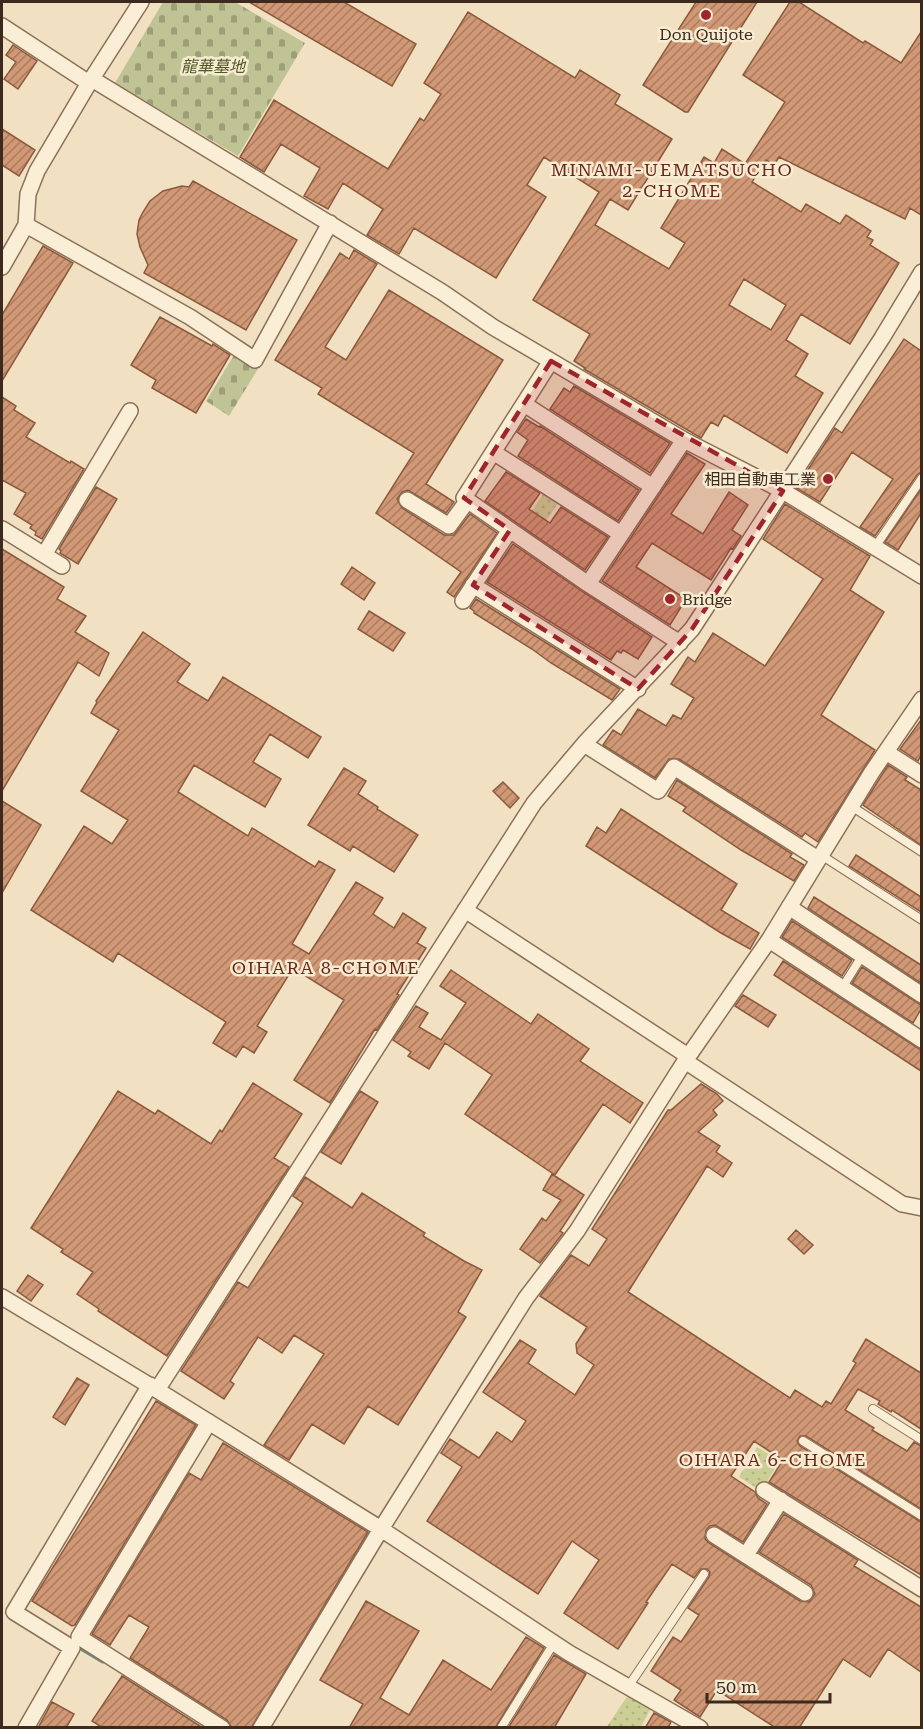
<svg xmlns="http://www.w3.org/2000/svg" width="923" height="1729" viewBox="0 0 923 1729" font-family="'Roboto Serif','Noto Sans JP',serif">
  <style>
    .grass { fill: url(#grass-dots) }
    .cemetery { fill: url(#cemetery-stones) }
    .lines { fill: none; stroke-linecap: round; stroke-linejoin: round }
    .stream { stroke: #6b9287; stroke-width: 5 }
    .building { fill: url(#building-hatch); stroke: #8c593d; stroke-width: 1.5; fill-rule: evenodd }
    .lane-casing { stroke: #8c7158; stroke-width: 10 }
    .street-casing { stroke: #8c7158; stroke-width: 18 }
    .lane { stroke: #fbeed6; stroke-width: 8 }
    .street { stroke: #fbeed6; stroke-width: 15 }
    .marked { fill: #9e252b; fill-opacity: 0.2; stroke: #9e252b; stroke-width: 4.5; stroke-dasharray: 12 8; stroke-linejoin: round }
    .poi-dot { fill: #9e252b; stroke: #f7ebd2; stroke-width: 2 }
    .labels { text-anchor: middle; stroke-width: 5; stroke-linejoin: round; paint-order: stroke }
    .poi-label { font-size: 16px; fill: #3b2a1d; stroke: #f7ebd2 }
    .park-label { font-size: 16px; font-style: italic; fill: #4d5823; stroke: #f7ebd2 }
    .neighbourhood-label { font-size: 18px; letter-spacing: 1.5px; fill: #6a271a; stroke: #f7ebd2 }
  </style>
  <defs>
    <pattern id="grass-dots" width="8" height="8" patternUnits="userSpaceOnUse" patternTransform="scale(1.5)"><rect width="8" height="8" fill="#cbcf95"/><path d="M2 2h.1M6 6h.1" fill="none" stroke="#afb280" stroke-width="1.8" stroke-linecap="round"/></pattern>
    <pattern id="cemetery-stones" width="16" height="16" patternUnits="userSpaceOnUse" patternTransform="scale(1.5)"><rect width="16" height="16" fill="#c0c495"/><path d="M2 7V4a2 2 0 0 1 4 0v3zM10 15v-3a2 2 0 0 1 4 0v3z" fill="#9d9f79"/></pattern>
    <pattern id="building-hatch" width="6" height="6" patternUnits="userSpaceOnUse" patternTransform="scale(1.5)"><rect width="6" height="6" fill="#d19876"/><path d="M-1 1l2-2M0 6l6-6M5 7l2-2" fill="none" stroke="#ab7c60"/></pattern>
  </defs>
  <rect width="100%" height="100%" fill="#f1e1c2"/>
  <path class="grass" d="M543,494l15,9 -25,38 -15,-9z
    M757,1447l23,14 -19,30 -22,-14z
    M628,1695l23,13 -10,19 -35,1z"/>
  <path class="cemetery" d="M163,2h72l70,41 -67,113 -123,-73z
    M234,355l24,14 -29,47 -23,-15z"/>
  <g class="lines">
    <path class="stream" d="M81,1648l22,13"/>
  </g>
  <path class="building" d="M249,2h95l72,42 -24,42z
    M696,2h61l-69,110h-3l-42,-27z
    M790,2h9l64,41 2,-2 36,22 20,-31v183l-11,-7 -5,11 -126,-62 -5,8 -8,-5 -14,22 49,30 5,-8 34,20 6,-9 25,16 -4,6 6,3 -3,5 29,18 -49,81 -49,-30 -15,26 22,14 -13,22 28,17 -36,60 -63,-38 -6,11 -7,-4 -10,16 -117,-69 1,-1 -11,-7 16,-27 -57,-34 66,-108 -55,-35 -17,28 19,12 -50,81 -82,-50 -15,26 -32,-19 16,-26 -40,-26 -15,26 -24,-13 16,-28 -39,-24 -17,28 -24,-15 34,-57 114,69 32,-51 4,3 17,-27 -17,-11 44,-71 107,66 5,-8 40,25 -5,9 57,35 -44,71 -18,-11 -15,26 74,44 16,-26 -24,-15 43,-71 10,6 8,-14 23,15 40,-62 -42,-27zM744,279l42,26 -15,25 -42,-25z
    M13,45l24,16 -19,28 -14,-10 12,-17 -10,-7z
    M2,129l33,21 -16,26 -17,-11z
    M193,181l104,59 -51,90 -102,-57 4,-8 -8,-18 -3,-13 2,-14 4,-8 7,-11 13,-10 19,-5 7,1z
    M43,246l30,17 -71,118v-66z
    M354,250l23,14 -52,83 21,13 43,-70 114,70 -77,124 28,18 -8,11 -38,-23 -6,2 -5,7 5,9 42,27h10l16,-21 27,19 -43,64 -7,-5 14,-20 -85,-59 38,-60 -96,-59 4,-6 -47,-28 65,-107 9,6z
    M160,317l52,29 1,-2 17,11 -34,58 -44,-25 4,-8 -25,-15z
    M904,339l17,12v121l-4,3 -42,61 -15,-9 33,-48 -41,-27 -32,50 -24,-14 39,-60 7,5z
    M574,386l96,57 -20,30 -100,-64 14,-21 6,4z
    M2,397l14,9 -2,4 21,13 -9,14 44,26 1,-2 13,8 -42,70 -7,-4 1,-3 -6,-4 2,-3 -18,-11 12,-21 -24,-13z
    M526,419l13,8 1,-1 99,64 -21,31 -100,-65 10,-16 -11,-8z
    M687,453l18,11 -34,50 32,20 26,-42 19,13 -16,25 9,6 -8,13 -2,-1 -20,32 -59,-37 -16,24 50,32 -16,26 -68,-44z
    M506,472l34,21 -11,16 21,14 11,-16 47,30 -23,33 -100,-69z
    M96,487l21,12 -39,65 -18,-11 1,-2 -2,-2z
    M921,489v24l-23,37 -13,-8z
    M785,504l85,52 -20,34 34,22 -63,103 54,35 -57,92 -13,-9 -3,4 -123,-78h-10l-14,19 -52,-33 10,-15 8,5 17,-26 28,17 7,-11 8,4 13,-21 -23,-14 17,-27 7,5 18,-29 52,33 58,-87 -60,-40z
    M513,544l70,48 69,45 -14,22 -15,-9 -2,3 -4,-2 -6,9 -124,-78z
    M2,549l62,38 -7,12 29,17 -11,16 34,21 -10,23 -21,-14 -76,129z
    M352,567l23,16 -11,17 -23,-16z
    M476,599l144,90 -8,11 -61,-37 -19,-14 -58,-36v-2l-4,-3z
    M369,611l36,22 -12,18 -35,-22z
    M143,632l47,32 -13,18 31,19 15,-24 98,60 -13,21 -38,-24 -17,28 28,17 -16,28 -71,-42 -16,27 70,44 4,-8 63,39 4,-6 16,9 -43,74 17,10 47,-72 27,16 -10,16 21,14 9,-15 23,15 -9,15 9,5 -29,46 2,1 -22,35 -2,-1 -45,74 -36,-23 50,-80 -51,-32 -36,58 10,6 -13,21 -11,-7 -7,11 -23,-14 13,-21 -108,-69 -5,9 -82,-52 53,-84 28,18 16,-24 -47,-29 38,-61 -28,-17 6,-11 -1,-1z
    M921,720v35l-3,6 -18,-12z
    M888,765l19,12 -2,3 16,10v55l-58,-40z
    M344,768l22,13 -8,13 20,13 -1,2 41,26 -24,37 -41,-26 -3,5 -42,-26z
    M677,780l115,74 -2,3 14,8 -10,16 -53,-31 -58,-39 3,-4 -18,-11z
    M503,782l16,16 -9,10 -17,-17z
    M2,801l39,24 -39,68z
    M621,809l116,75 -16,26 38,23 -9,16 -29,-16 -135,-87 11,-19 9,6z
    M856,855l65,42v15l-72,-46z
    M814,897l107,68v18l-113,-75z
    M792,921l60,39 -10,16 -60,-39z
    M783,961l138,89v21l-147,-96z
    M862,967l59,38v4l-8,14 -61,-40z
    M451,970l80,54 7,-10 51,35 -9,12 63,42 -13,20 -27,-19 -48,71 -90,-61 27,-39 -47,-32 -16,26 -21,-13 3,-4 -18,-12 23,-34 12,7 -9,14 22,13 25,-37 -26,-17z
    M743,995l33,20 -8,12 -33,-21z
    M253,1083l49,31 -28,44 15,9 -122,189 -69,-45 1,-2 -22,-15 16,-22 -32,-20 2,-3 -32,-21 87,-137 37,23 3,-4 53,34 9,-14 2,2z
    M701,1084l16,10 6,7 -10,9 4,5 -19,17 22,14 -4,6 16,11 -9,14 -16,-11 -79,126 162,106 5,-8 27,17 4,-6 5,3 25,-41 -3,-2 13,-22 55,34v56l-29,-19 -1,2 -13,-8 2,-3 -22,-12 -13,21 29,18 -2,2 35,21 7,-9 7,4v63l-115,-73h-6l-3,5 3,5 121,76v53l-152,-93 14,-22 -29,-19 -23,35 24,16 3,6 9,6 -24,38 -28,-17 -5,1 -4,4 -1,9 4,4 91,58 9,1 6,-8 -4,-9 -52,-33 25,-38 74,46 -4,6 67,41v65l-33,-23 -18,28 -27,-18 -44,69h-23l-59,-38 -17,27 -26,-17 7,-10 -30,-19 22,-34 8,5 18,-27 -11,-7 21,-31 1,-5 -3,-3h-6l-7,9 -22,-14 -26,38 2,1 -30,46 -54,-36 35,-53 -27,-19 -34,53 -111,-73 35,-54 -21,-14 9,-14 29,19 18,-26 15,10 14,-21 -43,-29 37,-52 16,10 -8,13 47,32 19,-30 -17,-12 -1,-9 11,-17 -47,-31 31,-41 18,11 18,-27 -15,-10 76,-119h3z
    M360,1091l18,11 -37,62 -20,-12z
    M552,1174l32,21 -24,36 3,2 -23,30 -20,-14 22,-31 4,3 15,-21 -18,-10z
    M305,1177l47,31 10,-15 63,40 -2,3 41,25 18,9 -24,42 8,5 -68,108 -30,-19 -24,38 -32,-20 -23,36 -25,-15 60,-91 -30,-19 -12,18 -24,-16 -28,44 4,3 -10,15 -43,-28 57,-89 10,6 55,-85 -10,-7z
    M796,1230l17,15 -9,9 -16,-15z
    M28,1275l15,10 -12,16 -14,-10z
    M77,1378l12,7 -24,40 -12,-8z
    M156,1401l40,24 -121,200 -3,1 -40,-25z
    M223,1443l145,89 -117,196h-19l-5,-8 -97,-62 19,-31 -20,-12 -19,30 -18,-11 97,-161 12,7z
    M366,1601l53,30 -39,67 29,17 34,-55 48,30 35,-53 18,11 -49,80h-146l14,-24 -43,-24z
    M554,1655l32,19 -32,54h-46z
    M122,1676l81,52h-100l-11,-7z
    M52,1702l22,12 -8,14h-28z
    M654,1713l17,9 -3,6h-23z"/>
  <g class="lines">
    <defs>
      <path id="lane" d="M875,547l47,-69
        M851,806l71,46
        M821,855l101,65
        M842,988l20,-32
        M873,1409l49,31
        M803,1441l119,75
        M628,1687l76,-113
        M501,1728l53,-85"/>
      <path id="street" d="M2,26l87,57
        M92,79l350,213 51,35 58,34 133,79 99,51 139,85
        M26,225l164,92 65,43 75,-137
        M2,267l24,-42 2,-31 9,-23 52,-88 52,-81
        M551,361l-87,137 124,86 92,59
        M524,404l129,83
        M493,452l128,82
        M407,500l42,26 19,-26
        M2,529l60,37
        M44,555l86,-144
        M588,584l96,-144
        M473,585l165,104
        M463,601l47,-71
        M584,744l74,47 16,-24 144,92
        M886,752l36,23
        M789,907l133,88
        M465,910l223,146
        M769,940l153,100
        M685,1061l217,143 20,4
        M2,1297l155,93 224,139 188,124 131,75
        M157,1390l377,-587 50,-59 108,-115 190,-291 40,-66
        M209,1422l-130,215 143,91
        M764,1490l158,99
        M714,1535l91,58
        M746,1555l35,-55
        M26,1728l46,-80 -58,-36 136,-227
        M261,1728l120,-199 145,-231 51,-67 108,-170 84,-121 103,-168 50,-73"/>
    </defs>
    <use href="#lane" class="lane-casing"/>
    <use href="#street" class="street-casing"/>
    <use href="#lane" class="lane"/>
    <use href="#street" class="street"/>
  </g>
  <path class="marked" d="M551,361l232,130 -91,138 -54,60 -165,-104 37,-55 -46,-32z"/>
  <g class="poi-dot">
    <circle cx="706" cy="15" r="6"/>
    <circle cx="828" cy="479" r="6"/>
    <circle cx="670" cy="599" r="6"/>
  </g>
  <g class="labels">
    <g class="poi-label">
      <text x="706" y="40">Don Quijote</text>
      <text x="816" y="485" text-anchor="end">相田自動車工業</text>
      <text x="682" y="605" text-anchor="start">Bridge</text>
    </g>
    <g class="park-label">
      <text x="213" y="72">龍華墓地</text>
    </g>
    <g class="neighbourhood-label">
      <text x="672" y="176">MINAMI-UEMATSUCHO<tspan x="672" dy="21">2-CHOME</tspan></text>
      <text x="326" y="974">OIHARA 8-CHOME</text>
      <text x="773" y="1466">OIHARA 6-CHOME</text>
    </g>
  </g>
  <rect width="923" height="1729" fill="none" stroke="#3b2a1d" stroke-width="6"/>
  <path d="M707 1693v9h123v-9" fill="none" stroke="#3b2a1d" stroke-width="3"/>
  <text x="716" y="1693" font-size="18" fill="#3b2a1d" stroke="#f7ebd2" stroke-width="4.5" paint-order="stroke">50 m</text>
</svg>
